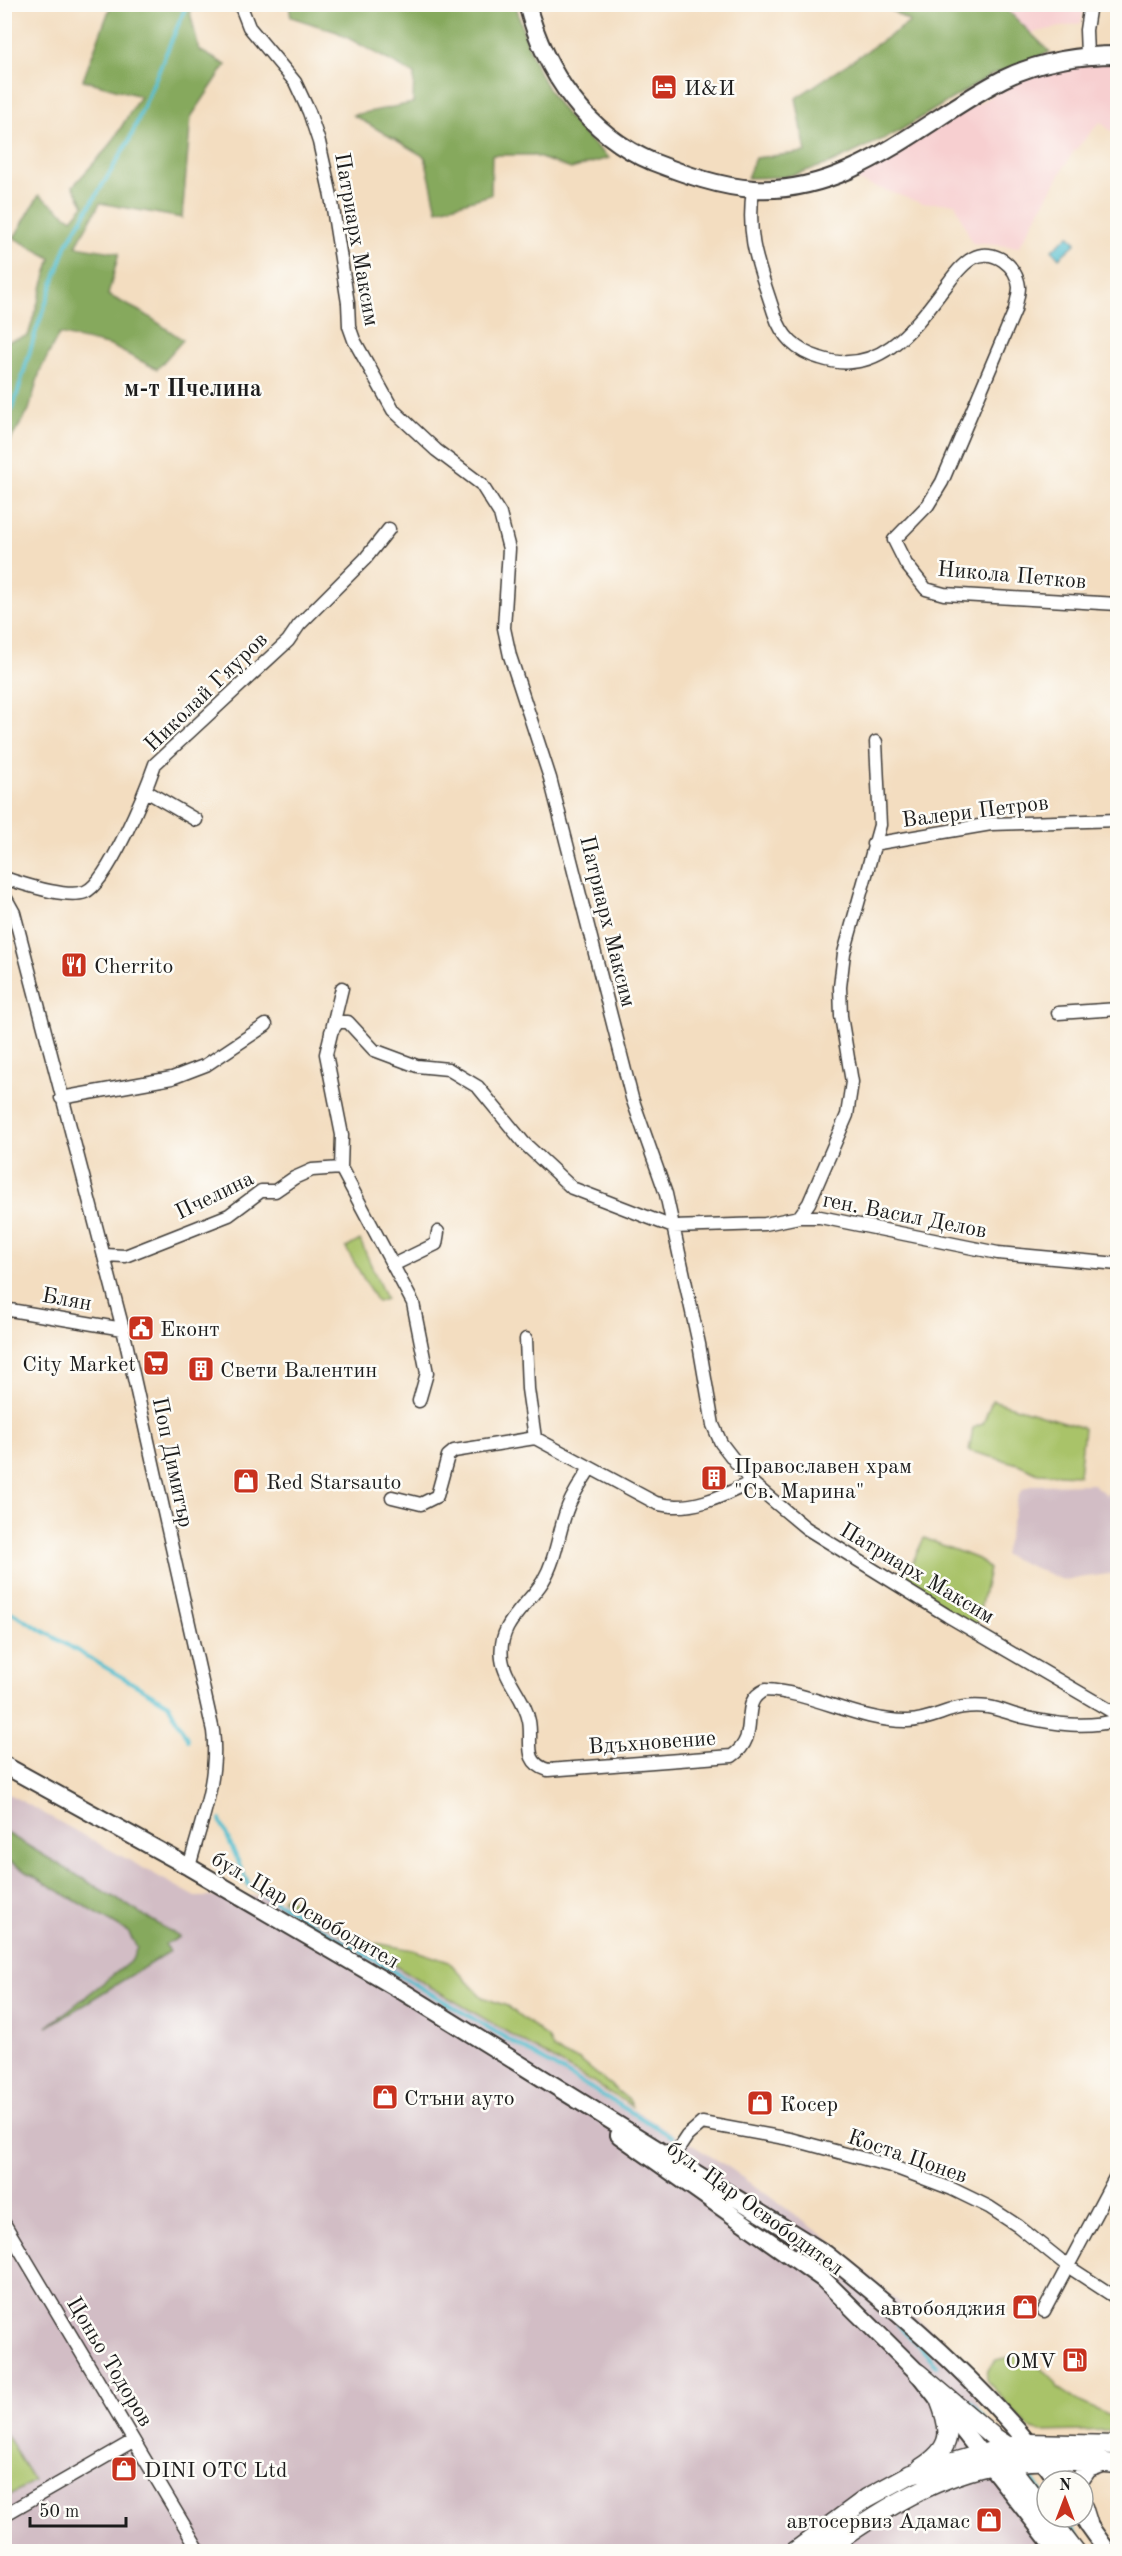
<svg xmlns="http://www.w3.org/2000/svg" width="1122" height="2556" viewBox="0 0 1122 2556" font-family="'Old Standard TT',serif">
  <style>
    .built { fill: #f7cfd0 }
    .industrial { fill: #d2bdc5 }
    .green { fill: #a9c369; stroke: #627042; stroke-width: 1.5 }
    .forest { fill: #86a95d; stroke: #51623c; stroke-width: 1.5 }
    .water { fill: #52bdcd; stroke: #376c74; stroke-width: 1.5 }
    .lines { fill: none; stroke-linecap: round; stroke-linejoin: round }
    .stream { stroke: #52bdcd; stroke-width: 4 }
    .street-casing { stroke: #3c3935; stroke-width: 15 }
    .secondary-casing { stroke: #3c3935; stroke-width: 20 }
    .primary-casing { stroke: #3c3935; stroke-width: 21 }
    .street { stroke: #fff; stroke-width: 12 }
    .secondary { stroke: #fff; stroke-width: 16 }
    .primary { stroke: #fff; stroke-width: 18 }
    .labels { text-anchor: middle; stroke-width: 5; stroke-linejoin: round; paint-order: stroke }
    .poi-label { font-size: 22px; fill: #1c1c1c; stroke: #fdfcf7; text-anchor: start }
    .street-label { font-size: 22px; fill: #1c1c1c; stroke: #fdfcf7 }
    .neighbourhood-label { font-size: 24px; font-weight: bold; fill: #1c1c1c; stroke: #fdfcf7 }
  </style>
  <rect width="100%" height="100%" fill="#fdfcf7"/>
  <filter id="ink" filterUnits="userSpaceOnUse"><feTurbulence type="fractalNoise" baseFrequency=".0167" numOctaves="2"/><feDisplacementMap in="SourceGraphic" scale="12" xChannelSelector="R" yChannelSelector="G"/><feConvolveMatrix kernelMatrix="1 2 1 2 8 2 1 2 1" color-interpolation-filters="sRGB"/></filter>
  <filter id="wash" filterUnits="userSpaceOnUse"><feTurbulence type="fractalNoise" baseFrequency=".008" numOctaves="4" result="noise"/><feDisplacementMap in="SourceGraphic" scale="24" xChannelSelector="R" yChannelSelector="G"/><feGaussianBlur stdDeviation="1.35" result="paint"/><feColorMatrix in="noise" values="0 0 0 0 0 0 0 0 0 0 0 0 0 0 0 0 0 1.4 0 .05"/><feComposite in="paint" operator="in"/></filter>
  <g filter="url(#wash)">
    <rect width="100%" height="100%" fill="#f3ddc0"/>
    <path class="built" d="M1003,5h82l-4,18 -50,10z
      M1100,61l17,2v73l-17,-14 -29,33 -52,92 -47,-4 -17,-40h-33l-67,-23 111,-70 54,-30 41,-14z"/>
    <path class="industrial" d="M1117,1484v89l-54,7 -59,-25 14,-58 5,-8 10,-4 60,-1 13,11z
      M5,1792l191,105 75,-1 151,85 308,187 101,73 125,113 88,197 -1039,1z"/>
    <path class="green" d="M360,1240l26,59 -9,3 -31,-54z
      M992,1400l92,28 -5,47 -41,-2 -20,-9 -49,-13 4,-23 10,-4z
      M924,1538l56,22 9,9 -14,63 -74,-45z
      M285,1896l38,23 52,24 38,7 36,12 33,35 25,9 41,32 5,11 12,7 13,3 52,42 2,5 -350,-207z
      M1015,2356c15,4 39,17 43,32l18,12 36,17 1,13 -71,2 -13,-4 -43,-48 2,-10 8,-10z
      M5,2434l29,47 -29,17h-1z"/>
    <path class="forest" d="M111,5h82l-4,3 10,42 27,15 -35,52 -9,101 -82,-15 -24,43 43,7 -11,42 37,19 38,26 -26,29 -46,-23 -52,-12 -19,37 -11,39 -24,39v-107l23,-6 23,-78 -37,-20 25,-43 33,24 12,-14 -11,-19 38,-42 29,-48 -57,-16z
      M289,5h227c18,70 38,105 93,153l-38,11 -39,-14h-40l-1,40 -54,15 -12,-53 -72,-42 60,-12 1,-29 -77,-42 -46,-15z
      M883,5h119l48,47 -61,24 -93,57 -67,31 -44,13 -38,1 8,-20 51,-6 -10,-54 114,-76z
      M5,1832l175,105 -15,8 4,7 -122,75 85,-67 5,-13 -9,-15 -123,-73z"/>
    <path class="water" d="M1069,235l7,8 -17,15 -7,-8z"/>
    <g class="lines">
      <path class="stream" d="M4,419l9,-11 23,-77 31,-87 62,-103 58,-137
        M4,1608l164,96 20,36
        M220,1820l29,66 424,251
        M898,2324l39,41
        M970,2401l15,18
        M1028,2474l19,24
        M1062,2517l27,35"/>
    </g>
  </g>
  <g filter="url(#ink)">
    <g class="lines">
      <defs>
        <path id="street" d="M240,4l9,23 46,55 14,30 10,30 12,54 17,107 1,23 5,14 39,70 43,40 45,34 19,30 9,35 -5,79 6,28 40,122 82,320 34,96 33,150 14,81 8,18 30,39 55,46 142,88 170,99
          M1087,55l-1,-25 4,-26
          M753,189c-7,52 6,76 21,124 8,24 22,38 46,45 57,19 92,-27 122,-67 9,-11 18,-26 31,-33 21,-11 44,8 46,29 0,7 -3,16 -4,23l-73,172 -14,23 -34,35 12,24 20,25 18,5 174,10
          M146,791l50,29
          M873,844l118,-20 127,-4
          M4,878c20,6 62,21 81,14 23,-9 61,-102 70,-128l133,-123 11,-16 66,-66 24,-30
          M4,895l10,18 109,416 90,402c6,47 -12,91 -24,136
          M342,988l-16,66 16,81 -1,33 72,135 14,70 -8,28
          M1058,1013l60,-4
          M331,1032l7,-10h10l26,28 43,16 31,3 30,18 46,56 48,45 101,39 92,-3 34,-7h21l178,36 120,11
          M61,1098l111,-20 34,-13 60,-40
          M799,1217l10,-14 38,-88 5,-33 -11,-66 -1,-29 4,-34 36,-128 -4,-83
          M104,1255l21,1 104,-41 32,-24h14l19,-13 18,-8 29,-2
          M393,1265l43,-21 2,-12
          M4,1309l119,20
          M526,1339l2,50 7,49 121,65c32,10 66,-6 95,-21
          M590,1468c-8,14 -19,28 -24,44 -8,23 -10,47 -23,69 -16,26 -46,42 -41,78 3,22 23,39 27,62 4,21 -7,41 19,49l184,-14c31,-21 4,-53 33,-66 48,2 94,32 143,31 30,-1 44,-19 80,-14 12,2 23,7 35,10 31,7 64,12 95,3
          M392,1497l29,7 16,-8 11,-40 6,-5 81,-13
          M673,2157l14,-21 15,-13 88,16 101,27 61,23 37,18 29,19 51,41 49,32
          M4,2223l196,329
          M1044,2311l74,-139
          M4,2515l129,-74"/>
        <path id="secondary" d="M527,4c18,69 60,130 126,158 31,12 67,25 101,27 97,6 169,-69 249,-110 37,-18 74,-24 115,-24
          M4,1765l185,102 213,124 424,263c84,67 168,140 232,227
          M619,2135l204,144 95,94 140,179
          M1083,2517l25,35"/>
        <path id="primary" d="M918,2373l76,64 20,13
          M999,2459l9,5 39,50
          M921,2468c32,-20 31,-36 18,-69
          M1079,2481l9,-13 14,-5
          M1083,2507l5,16
          M1049,2517l27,35
          M794,2552l73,-54 44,-24 95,-27 22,-4 90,2
          M822,2552c51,-36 106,-73 167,-86 42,-8 86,-6 129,-2"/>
      </defs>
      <use href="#street" class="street-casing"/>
      <use href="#secondary" class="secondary-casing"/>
      <use href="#primary" class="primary-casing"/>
      <use href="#street" class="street"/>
      <use href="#secondary" class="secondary"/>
      <use href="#primary" class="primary"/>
    </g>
  </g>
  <defs>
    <symbol id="hotel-square" viewBox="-11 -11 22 22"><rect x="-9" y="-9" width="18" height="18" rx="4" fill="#c8321e" stroke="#fdfcf7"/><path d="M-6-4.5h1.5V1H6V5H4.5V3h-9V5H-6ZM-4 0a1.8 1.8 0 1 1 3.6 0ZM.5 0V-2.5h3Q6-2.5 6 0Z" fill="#fff"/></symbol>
    <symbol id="restaurant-square" viewBox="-11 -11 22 22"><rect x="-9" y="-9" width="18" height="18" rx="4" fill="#c8321e" stroke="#fdfcf7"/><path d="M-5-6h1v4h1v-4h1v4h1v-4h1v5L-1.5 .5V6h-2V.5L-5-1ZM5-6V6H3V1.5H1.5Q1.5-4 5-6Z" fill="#fff"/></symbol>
    <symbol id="civic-square" viewBox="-11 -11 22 22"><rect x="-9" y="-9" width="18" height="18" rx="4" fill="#c8321e" stroke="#fdfcf7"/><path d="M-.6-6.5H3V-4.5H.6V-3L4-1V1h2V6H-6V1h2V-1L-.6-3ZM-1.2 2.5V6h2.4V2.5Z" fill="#fff"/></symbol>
    <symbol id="supermarket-square" viewBox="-11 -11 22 22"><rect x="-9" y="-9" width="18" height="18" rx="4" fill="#c8321e" stroke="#fdfcf7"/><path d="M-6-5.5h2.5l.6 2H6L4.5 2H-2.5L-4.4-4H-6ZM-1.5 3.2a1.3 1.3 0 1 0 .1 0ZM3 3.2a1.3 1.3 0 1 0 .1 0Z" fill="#fff"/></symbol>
    <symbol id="building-square" viewBox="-11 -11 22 22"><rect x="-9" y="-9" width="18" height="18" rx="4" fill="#c8321e" stroke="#fdfcf7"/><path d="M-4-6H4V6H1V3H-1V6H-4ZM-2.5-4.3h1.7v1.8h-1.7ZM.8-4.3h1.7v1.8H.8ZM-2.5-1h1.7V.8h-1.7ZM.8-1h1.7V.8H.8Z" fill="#fff"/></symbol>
    <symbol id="shop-square" viewBox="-11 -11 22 22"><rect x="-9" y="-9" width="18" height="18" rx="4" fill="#c8321e" stroke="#fdfcf7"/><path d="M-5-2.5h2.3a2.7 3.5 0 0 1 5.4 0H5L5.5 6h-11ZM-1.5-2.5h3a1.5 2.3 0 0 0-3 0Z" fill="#fff"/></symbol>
    <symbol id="fuel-square" viewBox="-11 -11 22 22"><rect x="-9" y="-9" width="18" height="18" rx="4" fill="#c8321e" stroke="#fdfcf7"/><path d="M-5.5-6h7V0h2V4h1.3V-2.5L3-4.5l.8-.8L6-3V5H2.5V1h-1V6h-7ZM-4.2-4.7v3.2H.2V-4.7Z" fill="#fff"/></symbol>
  </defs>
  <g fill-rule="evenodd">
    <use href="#hotel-square" x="649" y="72" width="30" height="30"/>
    <use href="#restaurant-square" x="59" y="950" width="30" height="30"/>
    <use href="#civic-square" x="126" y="1313" width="30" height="30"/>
    <use href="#supermarket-square" x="141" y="1348" width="30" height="30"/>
    <use href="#building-square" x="186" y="1354" width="30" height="30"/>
    <use href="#building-square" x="699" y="1463" width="30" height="30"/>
    <use href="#shop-square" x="231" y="1466" width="30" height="30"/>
    <use href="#shop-square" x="370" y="2082" width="30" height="30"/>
    <use href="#shop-square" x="745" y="2088" width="30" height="30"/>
    <use href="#shop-square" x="1010" y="2292" width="30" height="30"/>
    <use href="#fuel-square" x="1060" y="2345" width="30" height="30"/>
    <use href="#shop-square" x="109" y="2454" width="30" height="30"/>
    <use href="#shop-square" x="974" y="2505" width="30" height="30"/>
  </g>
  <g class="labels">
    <g class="poi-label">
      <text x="684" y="95">И&amp;И</text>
      <text x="94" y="973">Cherrito</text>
      <text x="160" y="1336">Еконт</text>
      <text x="136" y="1371" text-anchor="end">City Market</text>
      <text x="220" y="1377">Свети Валентин</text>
      <text x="734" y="1473">Православен храм<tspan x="734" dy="25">"Св. Марина"</tspan></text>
      <text x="266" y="1489">Red Starsauto</text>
      <text x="404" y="2105">Стъни ауто</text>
      <text x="780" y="2111">Косер</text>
      <text x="1006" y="2315" text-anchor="end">автобояджия</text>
      <text x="1056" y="2368" text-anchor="end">OMV</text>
      <text x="144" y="2477">DINI OTC Ltd</text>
      <text x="970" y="2528" text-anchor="end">автосервиз Адамас</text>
    </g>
    <g class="street-label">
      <text transform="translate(358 239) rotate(80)" y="8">Патриарх Максим</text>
      <text transform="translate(1012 574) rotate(5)" y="8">Никола Петков</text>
      <text transform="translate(205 691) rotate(-44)" y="8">Николай Гяуров</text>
      <text transform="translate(975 810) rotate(-7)" y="8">Валери Петров</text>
      <text transform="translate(609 921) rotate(76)" y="8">Патриарх Максим</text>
      <text transform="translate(214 1194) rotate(-26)" y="8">Пчелина</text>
      <text transform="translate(905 1214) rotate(11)" y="8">ген. Васил Делов</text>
      <text transform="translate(67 1298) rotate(10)" y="8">Блян</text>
      <text transform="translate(174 1462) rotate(78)" y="8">Поп Димитър</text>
      <text transform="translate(918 1572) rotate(31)" y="8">Патриарх Максим</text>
      <text transform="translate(652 1741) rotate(-4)" y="8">Вдъхновение</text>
      <text transform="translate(306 1909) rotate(30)" y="8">бул. Цар Освободител</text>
      <text transform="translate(908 2155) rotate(19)" y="8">Коста Цонев</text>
      <text transform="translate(756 2207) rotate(36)" y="8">бул. Цар Освободител</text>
      <text transform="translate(111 2361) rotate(59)" y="8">Цоньо Тодоров</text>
    </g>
    <g class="neighbourhood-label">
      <text x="193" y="396">м-т Пчелина</text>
    </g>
  </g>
  <rect width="1122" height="2556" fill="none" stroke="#fdfcf7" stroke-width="24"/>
  <g transform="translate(1065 2499)"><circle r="28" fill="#fdfcf7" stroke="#a3a29f" stroke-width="1.5"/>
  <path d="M0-4.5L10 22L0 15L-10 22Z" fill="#c8321e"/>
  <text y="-9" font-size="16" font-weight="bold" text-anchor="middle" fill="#1c1c1c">N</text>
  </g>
  <path d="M30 2517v9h96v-9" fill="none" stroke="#1c1c1c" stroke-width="3"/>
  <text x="39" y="2517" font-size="18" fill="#1c1c1c" stroke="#fdfcf7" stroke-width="4.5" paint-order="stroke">50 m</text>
</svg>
